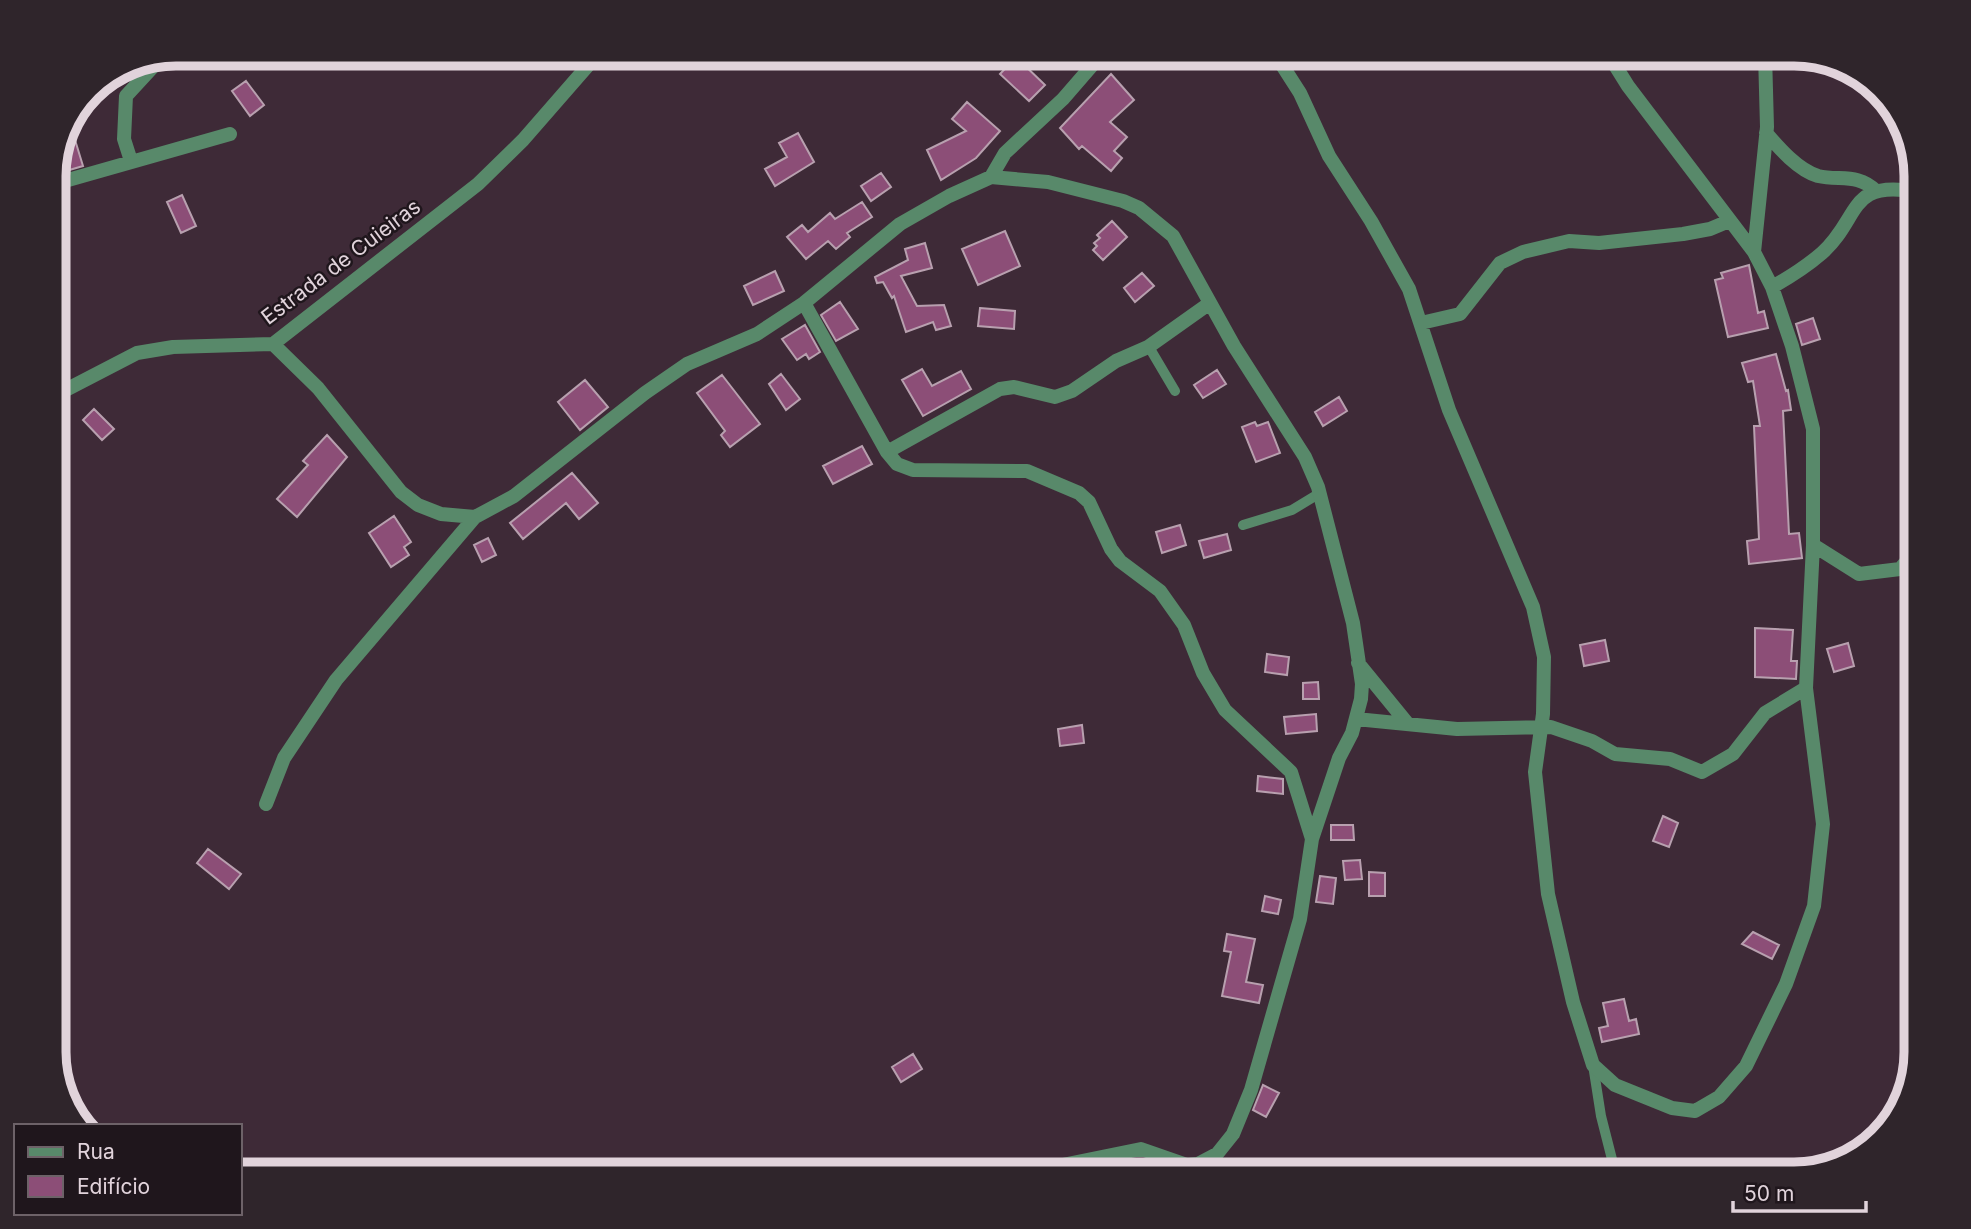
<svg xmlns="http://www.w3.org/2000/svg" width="1971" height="1229" viewBox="0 0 1971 1229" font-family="Inter,sans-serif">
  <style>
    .building { fill: #8c4e77; stroke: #b8a0af; stroke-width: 2 }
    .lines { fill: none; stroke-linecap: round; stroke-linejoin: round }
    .service { stroke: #58896a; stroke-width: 10 }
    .minor { stroke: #58896a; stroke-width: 14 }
    .labels { text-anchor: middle; stroke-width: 5; stroke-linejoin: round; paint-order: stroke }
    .street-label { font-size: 21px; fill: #e1d3db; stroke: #1f161c }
    .rim { fill: none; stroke: #e1d3db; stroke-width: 9 }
  </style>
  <rect width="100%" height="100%" fill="#3e2a37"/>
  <path class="building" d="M1016,57l29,28 -16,16 -29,-27z
    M1111,74l23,26 -24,22 17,15 -13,14 8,7 -11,13 -29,-25 -3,3 -19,-21z
    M246,81l18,24 -14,11 -18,-25z
    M967,102l33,29 -24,27 -35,22 -14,-30 39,-19 -14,-12z
    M72,130l11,36 -17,5 -5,-16z
    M798,133l16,29 -39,24 -10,-17 22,-12 -8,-14z
    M881,173l10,14 -20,14 -10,-15z
    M182,195l14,31 -15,7 -14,-31z
    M862,202l10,15 -25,16 3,4 -14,12 -8,-8 -22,18 -19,-22 15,-12 6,7 22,-19 5,6z
    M1112,221l15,16 -24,23 -10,-10 4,-4 -3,-3 6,-5 -3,-3z
    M1005,231l15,35 -42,19 -16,-36z
    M925,243l7,25 -31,8 16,30 27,-1 7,21 -15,4 -3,-8 -27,10 -12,-36 -2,2 -9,-16 -6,1 -2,-6 33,-17 -3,-11z
    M1749,265l9,48 6,-2 4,17 -40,9 -13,-57 8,-2 -2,-5z
    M775,271l9,20 -31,14 -9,-19z
    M1142,273l12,13 -19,16 -11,-14z
    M840,302l18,27 -22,12 -15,-26z
    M980,308l35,3 -1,18 -36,-3z
    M1813,318l7,21 -18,6 -6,-21z
    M805,325l15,27 -11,7 -3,-5 -9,6 -15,-21z
    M1776,354l10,37 2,-1 3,20 -8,1 6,123 10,-1 3,25 -53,6 -2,-23 12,-2 -5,-113h6l-7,-45 -5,1 -6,-19z
    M922,369l10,17 29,-15 10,18 -48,27 -21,-36z
    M1217,370l9,14 -23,14 -9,-13z
    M781,374l19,25 -14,11 -17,-26z
    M722,375l38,49 -30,23 -9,-12 4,-4 -28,-38z
    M585,380l23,27 -28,23 -22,-28z
    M1339,397l8,14 -24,15 -8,-14z
    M94,409l20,20 -12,11 -19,-20z
    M1255,422l2,4 11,-4 12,31 -24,9 -14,-35z
    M327,435l20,22 -50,60 -20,-18 31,-34 -5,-4z
    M862,446l10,18 -39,20 -10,-18z
    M572,473l26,30 -19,16 -13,-16 -43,36 -13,-16z
    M394,516l17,26 -7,5 5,8 -18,12 -22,-34z
    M1180,525l6,20 -24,8 -6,-21z
    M1227,534l4,16 -27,8 -5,-17z
    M488,538l8,17 -14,7 -8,-17z
    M1755,628l38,2 -2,31h6l-1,18 -41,-2z
    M1605,640l4,21 -25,5 -4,-21z
    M1848,643l6,23 -20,6 -7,-23z
    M1267,654l22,3 -2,18 -22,-3z
    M1318,682l1,17h-16v-16z
    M1316,714l1,17 -31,3 -2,-17z
    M1082,725l2,18 -24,3 -2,-17z
    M1258,776l25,3v15l-26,-3z
    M1663,816l15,7 -9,24 -16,-6z
    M1331,825h22l1,15h-23z
    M208,849l33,25 -12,15 -32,-26z
    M1360,860l2,19 -17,1 -2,-19z
    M1369,872l16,1v23h-16z
    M1320,876l16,2 -3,26 -17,-2z
    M1265,896l16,4 -3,14 -16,-3z
    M1753,932l26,13 -7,14 -30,-15z
    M1227,934l28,5 -9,43 17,3 -4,18 -37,-7 9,-44 -7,-1z
    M1624,999l5,22 7,-2 3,15 -37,8 -3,-14 9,-2 -5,-23z
    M913,1054l9,15 -21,13 -9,-15z
    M1263,1085l16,8 -13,24 -13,-7z"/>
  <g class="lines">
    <path class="service" d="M1149,347l26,44
      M1243,525l49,-15 28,-17
      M1593,1065l8,51 15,59"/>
    <path class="minor" d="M1275,54l25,39 29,63 42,65 38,68 40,121 84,197 11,50 -1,57 -8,58 13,122 25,108 20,63 22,20 57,23 23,3 24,-14 27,-31 40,-82 28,-78 9,-82 -17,-136 7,-143v-116l-21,-83 -20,-59 -18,-35 -126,-166 -20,-32
      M1766,133c13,15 32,37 52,43 22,5 40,-3 58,15
      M131,161l-7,-22 2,-43 36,-39
      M991,177l14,-24 58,-54 39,-45
      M54,184l176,-50
      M1754,252l13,-125 -2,-73
      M1772,287c18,-10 35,-21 50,-34 39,-35 25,-74 95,-61
      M804,303l83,149 10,12 16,6 114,1 52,22 10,9 22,47 9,12 40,30 24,34 19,48 22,37 66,62 21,67
      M1421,323l39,-9 40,-51 23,-11 46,-11 30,2 84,-9 27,-5 19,-8
      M273,344l45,44 83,104 17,13 23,9 34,3 39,-21 131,-103 42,-29 70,-30 47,-31 96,-79 49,-28 42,-19 57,5 75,19 16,7 34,28 61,110 71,111 13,30 35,136 9,61 -1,15 -9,34 -13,25 -27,81 -12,80 -49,171 -18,44 -16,20 -19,10 -11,1 -46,-16 -118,24 -44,1
      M54,396l83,-43 36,-6 100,-3 205,-160 45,-44 75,-86
      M887,452l113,-63 14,-2 41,10 17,-6 44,-30 32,-14 62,-44
      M1813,545l46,29 41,-5 17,-20
      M1358,663l49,60
      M1356,719l101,10 94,-2 41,14 23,13 55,5 32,13 31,-18 32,-41 41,-25
      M266,804l18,-46 52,-78 139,-163"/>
  </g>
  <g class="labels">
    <g class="street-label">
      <text transform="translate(341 262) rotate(-37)" y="7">Estrada de Cuieiras</text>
    </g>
  </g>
  <path d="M0 0H1971V1229H0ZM176 66H1794A110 110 0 0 1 1904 176V1052A110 110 0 0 1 1794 1162H176A110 110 0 0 1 66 1052V176A110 110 0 0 1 176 66Z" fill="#2f252b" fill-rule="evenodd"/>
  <path class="rim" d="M176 66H1794A110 110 0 0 1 1904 176V1052A110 110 0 0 1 1794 1162H176A110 110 0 0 1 66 1052V176A110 110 0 0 1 176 66Z"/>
  <rect x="14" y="1124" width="228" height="91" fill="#1f161c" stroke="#6d6268" stroke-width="2"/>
  <rect x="28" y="1147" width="35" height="10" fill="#58896a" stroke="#6d6268" stroke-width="2"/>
  <text x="77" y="1159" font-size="21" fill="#e1d3db">Rua</text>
  <rect x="28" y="1176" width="35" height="21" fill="#8c4e77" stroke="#6d6268" stroke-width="2"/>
  <text x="77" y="1194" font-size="21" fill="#e1d3db">Edifício</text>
  <path d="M1733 1201v10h133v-10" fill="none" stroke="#e1d3db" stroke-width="3.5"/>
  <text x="1744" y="1201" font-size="21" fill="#e1d3db" stroke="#1f161c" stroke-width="5" paint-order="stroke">50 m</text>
</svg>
